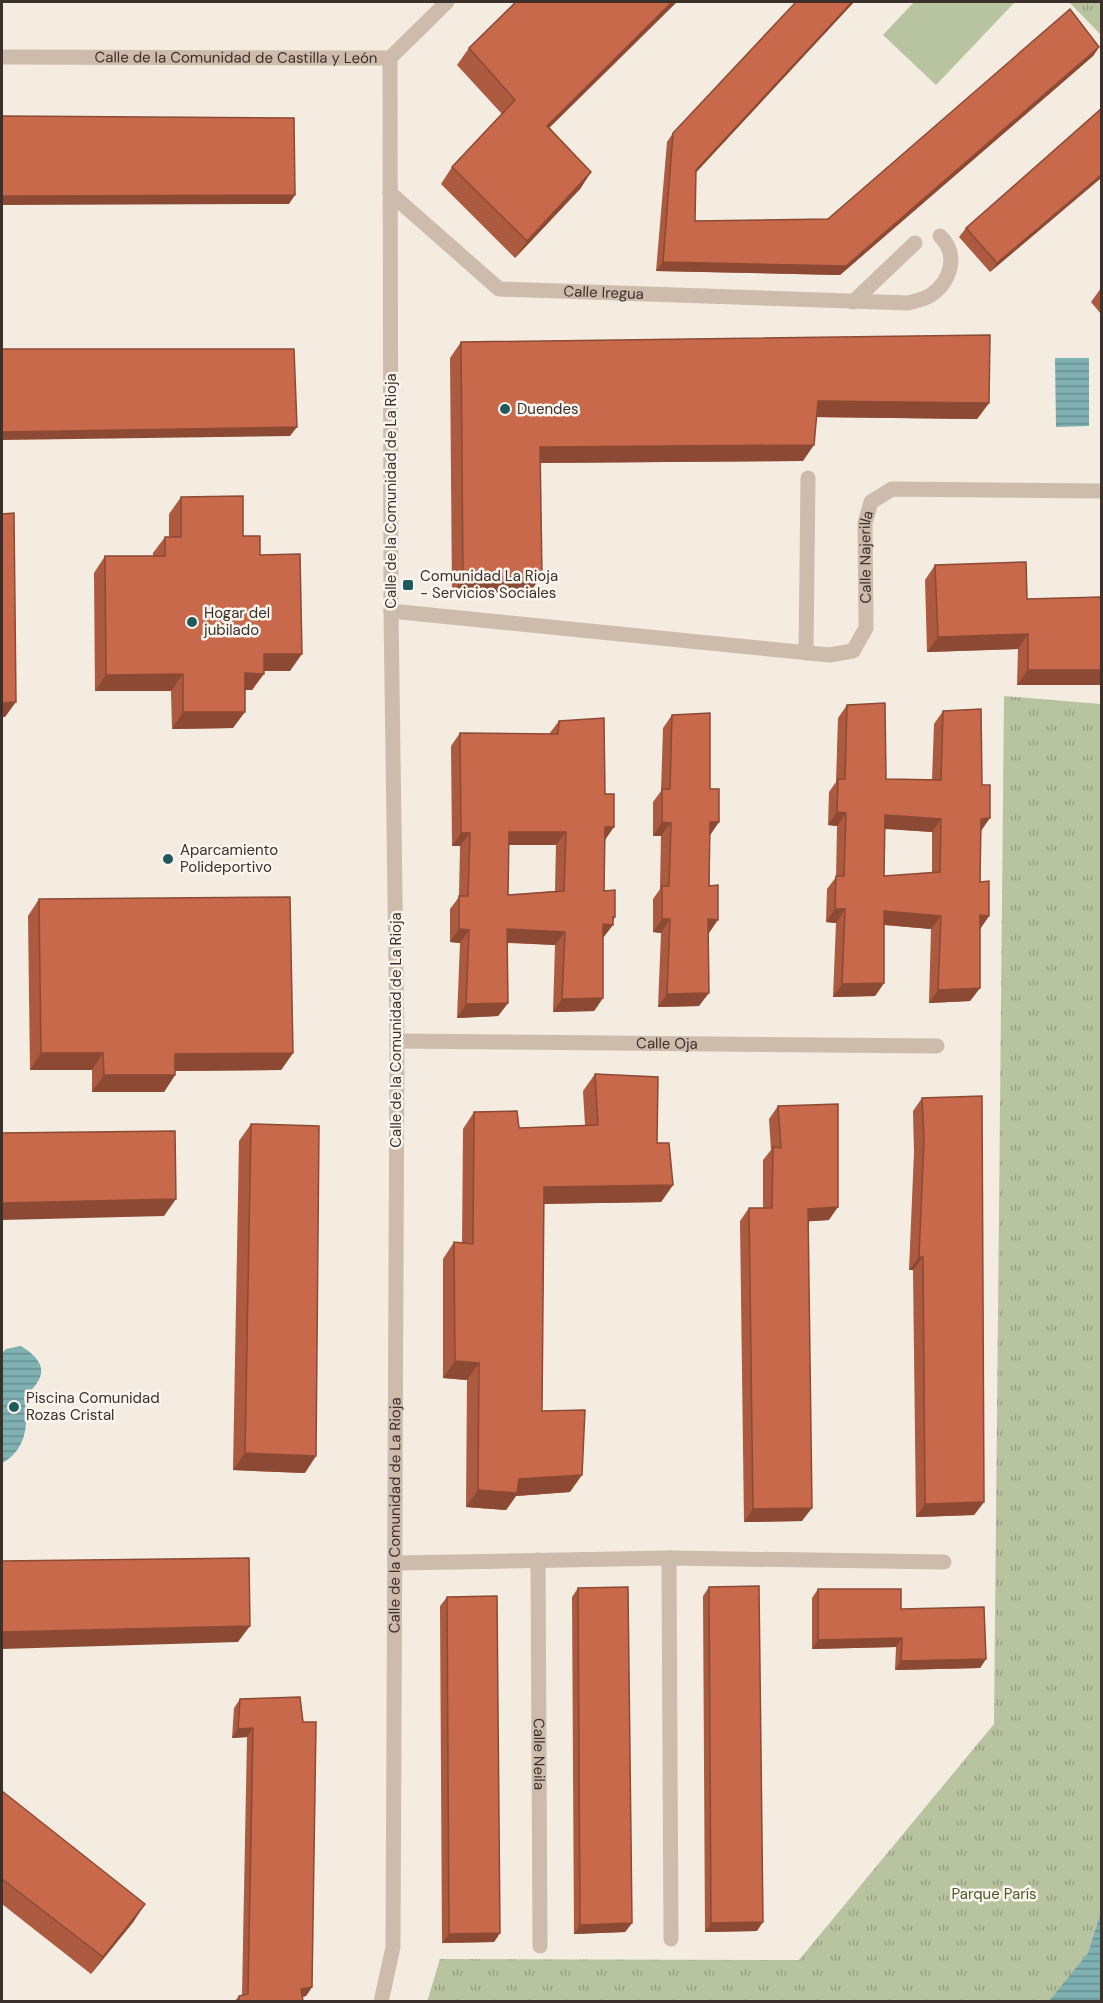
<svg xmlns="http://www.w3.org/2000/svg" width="1103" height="2003" viewBox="0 0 1103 2003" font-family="'DM Sans',sans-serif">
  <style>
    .green { fill: #b8c4a0 }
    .park { fill: url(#park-tufts) }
    .water { fill: url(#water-rules) }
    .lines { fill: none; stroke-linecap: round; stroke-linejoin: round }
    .minor { stroke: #cdbbac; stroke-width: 15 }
    .wall { fill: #ac5a40; fill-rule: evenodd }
    .shaded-wall { fill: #8c4a34 }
    .building { fill: #c8694b; stroke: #8c4a34; stroke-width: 1.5; fill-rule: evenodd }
    .poi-dot { fill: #1f5a5e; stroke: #fbf5ee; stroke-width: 2 }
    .labels { text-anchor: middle; stroke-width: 5; stroke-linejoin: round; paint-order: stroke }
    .street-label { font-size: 15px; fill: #3b302b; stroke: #fbf5ee }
    .poi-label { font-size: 15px; fill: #3b302b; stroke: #fbf5ee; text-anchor: start }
    .park-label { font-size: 15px; fill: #4a5a2e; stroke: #fbf5ee }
  </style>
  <defs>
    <pattern id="park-tufts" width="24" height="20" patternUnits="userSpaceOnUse" patternTransform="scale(1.5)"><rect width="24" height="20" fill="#b8c4a0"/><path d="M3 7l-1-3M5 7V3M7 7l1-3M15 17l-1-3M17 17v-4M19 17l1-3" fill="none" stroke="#97a083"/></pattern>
    <pattern id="water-rules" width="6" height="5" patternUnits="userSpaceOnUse" patternTransform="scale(1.5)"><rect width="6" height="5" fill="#7fb0b2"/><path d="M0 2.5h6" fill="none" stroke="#699091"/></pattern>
  </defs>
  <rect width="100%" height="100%" fill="#f4ebe1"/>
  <path class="green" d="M914,2h101l-79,83 -53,-50z"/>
  <path class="park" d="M1069,2h32v33z
    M1004,696l97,8v1297l-674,1 13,-43 359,1 195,-236z"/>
  <path class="water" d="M1055,358h34v68l-33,1z
    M21,1346c27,17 26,31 3,51 5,25 3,53 -22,66v-110l4,-4z
    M1101,1912v89h-52l39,-48z"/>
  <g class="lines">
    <g class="minor">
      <path id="s1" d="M2,57l388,1 57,-56"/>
      <path id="s2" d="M390,193l109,96 409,14c7,-2 17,-4 23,-8 20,-14 28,-41 9,-59"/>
      <path d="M853,302l62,-59"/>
      <path id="s3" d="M391,611l438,44 24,-4 13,-23 -1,-105 6,-21 21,-13 210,2"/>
      <path d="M806,653l2,-175"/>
      <path id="s4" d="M397,1041l540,5"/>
      <path d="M669,1558l2,381"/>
      <path id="s5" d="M538,1560l2,386"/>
      <path d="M397,1563l272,-5 275,4"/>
      <path id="s6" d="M381,2002l12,-55 4,-906 -6,-430 -1,-553"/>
    </g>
  </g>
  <path class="wall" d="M796,2h58l-158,170 -1,49 133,-2 271,-172 -6,9 -253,219 -184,-4 11,-129 6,-9z
    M469,48l81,80 41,44 -11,17 -65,69 -74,-74 11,-17 50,-53 -45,-49z
    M1101,178l-111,94 -31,-35 7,-9z
    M1101,288v26l-10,-12z
    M461,342l528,61 -12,16 -160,-2 -14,44 -263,2 -9,128 -79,3 -2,-236z
    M181,497l62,39 17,19 30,116h-26l-12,19h-7l-12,38 -61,1 -1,-38h-76l-1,-118 11,-17h48v-3l12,-16h4v-23z
    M935,565l92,34 74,-2v99l-1,-11h-83l1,-36 -91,3 -2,-72z
    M847,705l39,74 46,1 2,-56 9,-13 38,120 -1,51 9,34 -9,13v59l-10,13 -41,2 2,-74 -47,-4v58l-9,13 -42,1 3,-74 -10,-1 1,-33 9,-12 1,-51 -9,-1 1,-33 7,-10 2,-64zM885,829l47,3v41l-48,3z
    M672,715l38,74 9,33 -9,13 -1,98 -10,73 -41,1 3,-74 -8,-1v-33l7,-10 1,-53h-8v-34l8,-11 2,-63z
    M559,721l46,119 -1,51 11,26 -12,21v60l-9,13 -41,1 2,-67 -48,-2 1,60 -10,13 -41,2 3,-75 -10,-1v-33l9,-12 1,-51h-8l-1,-100 9,-13 89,1zM509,845h47l-1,46 -47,4z
    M39,899l254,154 -12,17 -106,1v4l-11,17h-72v-22h-62l-2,-154z
    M595,1074l62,69 16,42 -12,17 -117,2 -2,207 28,81 -54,4 -10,14 -40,-3 1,-127 -24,-2v-119l11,-17 8,1 1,-114 11,-17 45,16 66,-3 -2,-34z
    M922,1098l62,404 -10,13 -58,2 -3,-247h-4l5,-118 -1,-41z
    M778,1106l51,114 -20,1 -7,300 -58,1 -4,-301 9,-13h14v-48l8,-10 -2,-31z
    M251,1124l54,349 -72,-3 6,-329z
    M709,1587l48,344 -52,1 -2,-336z
    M578,1588l54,335 -7,9 -51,2 -2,-337z
    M818,1589l83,20 85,50 -6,9 -85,2 1,-23 -84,2v-51z
    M447,1597l53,336 -6,9 -52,1 -2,-337z
    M300,1697l12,290 -6,9 -4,1 1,4h-68l4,-5 3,-1 5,-258 -15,1 2,-30 6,-9z
    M2,1791l132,130 -43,53 -89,-70z"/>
  <path class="shaded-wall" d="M672,2h5l-142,140 12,-16z
    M852,2h2l-164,177 6,-9z
    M1099,47l-6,9 -253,219 -184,-4 7,-9 183,4z
    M591,172l-11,17 -65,69 12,-17z
    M1101,175v3l-111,94 7,-9z
    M295,195l-6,9 -287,1v-9z
    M818,401l171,2 -12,16 -170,-2z
    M297,427l-7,9 -288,4v-8z
    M814,445l-11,16 -274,2 11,-16z
    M542,575l-11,16 -79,3 11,-16z
    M1028,634l-10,15 -91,3 11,-15z
    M264,654h38l-12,17h-38z
    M1028,670h73v13l-1,2h-83z
    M245,673l19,1 -12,16h-19z
    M183,674l-12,17h-76l11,-16z
    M16,702l-11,15h-3v-14z
    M183,712h62l-12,16 -61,1z
    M837,812l9,1 -9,13 -9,-1z
    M885,815l56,4 -9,13 -56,-4z
    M990,818l-9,13v-12z
    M662,822l9,1 -10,13h-8z
    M710,822h9l-9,13z
    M605,827h9l-9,13z
    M509,832h57l-10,13h-56z
    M461,833h9l-10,13h-8z
    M835,909h10l-9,14 -10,-1z
    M884,911l57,5 -10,13 -56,-5z
    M980,915l9,1 -9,13z
    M613,917h2l-5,7 3,1 -10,13v-14z
    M662,919h8l-9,14 -8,-1z
    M708,919l10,1 -9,13 -10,-1z
    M459,929l10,1 -9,13 -10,-1z
    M507,929l58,3 -10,13 -57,-3z
    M884,983l-9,13 -42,1 9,-13z
    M980,988l-10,13 -41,2 9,-13z
    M709,993l-10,13 -41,1 9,-13z
    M603,998l-9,13 -41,1 9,-13z
    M508,1003l-10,13 -41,2 9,-14z
    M41,1053h62l-11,17h-62z
    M293,1053l-12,17 -118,1 12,-17z
    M104,1075h71l-11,17h-72z
    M673,1185l-12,17 -129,2 12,-17z
    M176,1199l-12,17 -162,4v-17z
    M838,1207l-9,13 -30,2 9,-13z
    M919,1257h4l-10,13h-4z
    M455,1361l24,2 -12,17 -24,-2z
    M245,1453l71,3 -11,17 -72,-3z
    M582,1475l-12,17 -54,4 -10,14 -40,-3 12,-17 41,-11z
    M984,1502l-10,13 -58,2 9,-13z
    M812,1508l-10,13 -58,1 9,-13z
    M250,1626l-12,16 -236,7v-17z
    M902,1638l-6,9 -84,2 6,-9z
    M986,1659l-6,9 -85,2 6,-9z
    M253,1728l-6,9 -15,1 6,-9z
    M145,1904l-11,17 -43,53 12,-17z
    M763,1922l-6,9 -52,1 6,-9z
    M632,1923l-7,9 -51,2 6,-9z
    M500,1933l-6,9 -52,1 7,-9z
    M312,1987l-6,9 -11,2 6,-9z"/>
  <path class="building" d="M516,2h156l-125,124 44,46 -64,69 -75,-74 63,-67 -46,-52z
    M796,2h56l-156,168 -1,51 133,-2 242,-210 29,38 -253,219 -183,-4 10,-129z
    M1101,109v66l-104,88 -31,-35z
    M2,116l292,2 1,77 -293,1z
    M990,335l-1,68 -171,-2 -4,44 -274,2 2,128 -79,3 -2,-236z
    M2,349h292l3,78 -295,5z
    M243,496v40h17v19l40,-1 2,100h-38v20l-19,-1v39h-62v-38l-77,1 -1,-119h60v-19h16v-40z
    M14,513l2,189 -14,1v-189z
    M1026,562l1,37 74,-2v73h-73v-36l-90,3 -3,-72z
    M885,703l1,76 55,1 2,-69 38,-2 1,76h8v33l-9,1 -1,63 9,-1v35l-9,-1v73l-42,2 3,-74 -57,-5v72l-42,1 3,-75h-10l1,-33h8l2,-63 -9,-1 1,-33h7l2,-74zM885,815l56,4 -1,53 -56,4z
    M710,713v76h9v33h-9l-1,64 9,-1v35l-10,-1 1,74 -42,1 3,-75h-8v-33h7l2,-63 -9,-1v-33h8l2,-74z
    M604,718l1,76h9v33h-9l-1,64 11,-1v27h-2v8l-10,-1v74l-41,1 3,-67 -58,-3 1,74 -42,1 3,-74 -10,-1v-33h9l2,-63h-9l-1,-100 98,1 1,-13zM509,832h57l-2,59 -56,4z
    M290,897l3,156 -118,1v21h-71l-1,-22h-62l-2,-154z
    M595,1074l63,3 -1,66h12l4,42 -129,2 -2,224 43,-1 -3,65 -63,4 -2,14 -39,-3 1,-127 -24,-2 -1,-119 19,2 1,-132 43,-1 2,17 79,-3z
    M982,1096l2,406 -59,2 -2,-247h-4l5,-118 -2,-41z
    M838,1104v103l-30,2 4,299 -59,1 -4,-301h23l1,-61 8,1 -3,-42z
    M251,1124l68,2 -3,330 -71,-3z
    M175,1131l1,68 -174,4v-70z
    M249,1558l1,68 -248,6v-71z
    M759,1586l4,336 -52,1 -2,-336z
    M628,1587l4,336 -52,2 -2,-337z
    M818,1589h83v20l83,-2 2,52 -85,2 1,-23 -84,2z
    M497,1596l3,337 -51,1 -2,-337z
    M300,1697l3,25h13l-4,265 -11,2 2,12h-64v-5l9,-2 5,-266 -15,1 2,-30z
    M2,1791l143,113 -42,53 -101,-78z"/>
  <g class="poi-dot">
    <circle cx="505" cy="409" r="6"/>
    <rect x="402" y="579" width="12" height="12" rx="3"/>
    <circle cx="192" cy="622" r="6"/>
    <circle cx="168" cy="859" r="6"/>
    <circle cx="14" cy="1407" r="6"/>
  </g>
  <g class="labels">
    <g class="street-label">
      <text dy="5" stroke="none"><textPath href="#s1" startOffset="234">Calle de la Comunidad de Castilla y León</textPath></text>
      <text dy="5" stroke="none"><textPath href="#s2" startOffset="250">Calle Iregua</textPath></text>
      <text transform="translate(391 491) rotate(-90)" y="5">Calle de la Comunidad de La Rioja</text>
      <text dy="5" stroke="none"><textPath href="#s3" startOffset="562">Calle Najerilla</textPath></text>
      <text transform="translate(396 1030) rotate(-90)" y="5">Calle de la Comunidad de La Rioja</text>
      <text dy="5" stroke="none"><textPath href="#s4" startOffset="270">Calle Oja</textPath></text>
      <text dy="5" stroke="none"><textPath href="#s6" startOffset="488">Calle de la Comunidad de La Rioja</textPath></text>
      <text dy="5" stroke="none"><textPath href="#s5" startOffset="194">Calle Neila</textPath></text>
    </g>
    <g class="poi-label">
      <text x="517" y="414">Duendes</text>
      <text x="420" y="581">Comunidad La Rioja<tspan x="420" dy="17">- Servicios Sociales</tspan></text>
      <text x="204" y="618">Hogar del<tspan x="204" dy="17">jubilado</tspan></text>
      <text x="180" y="855">Aparcamiento<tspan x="180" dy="17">Polideportivo</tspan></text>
      <text x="26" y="1403">Piscina Comunidad<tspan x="26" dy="17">Rozas Cristal</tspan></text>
    </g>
    <g class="park-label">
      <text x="994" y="1899">Parque París</text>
    </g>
  </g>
  <rect width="1103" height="2003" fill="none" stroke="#3b302b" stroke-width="6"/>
</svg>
